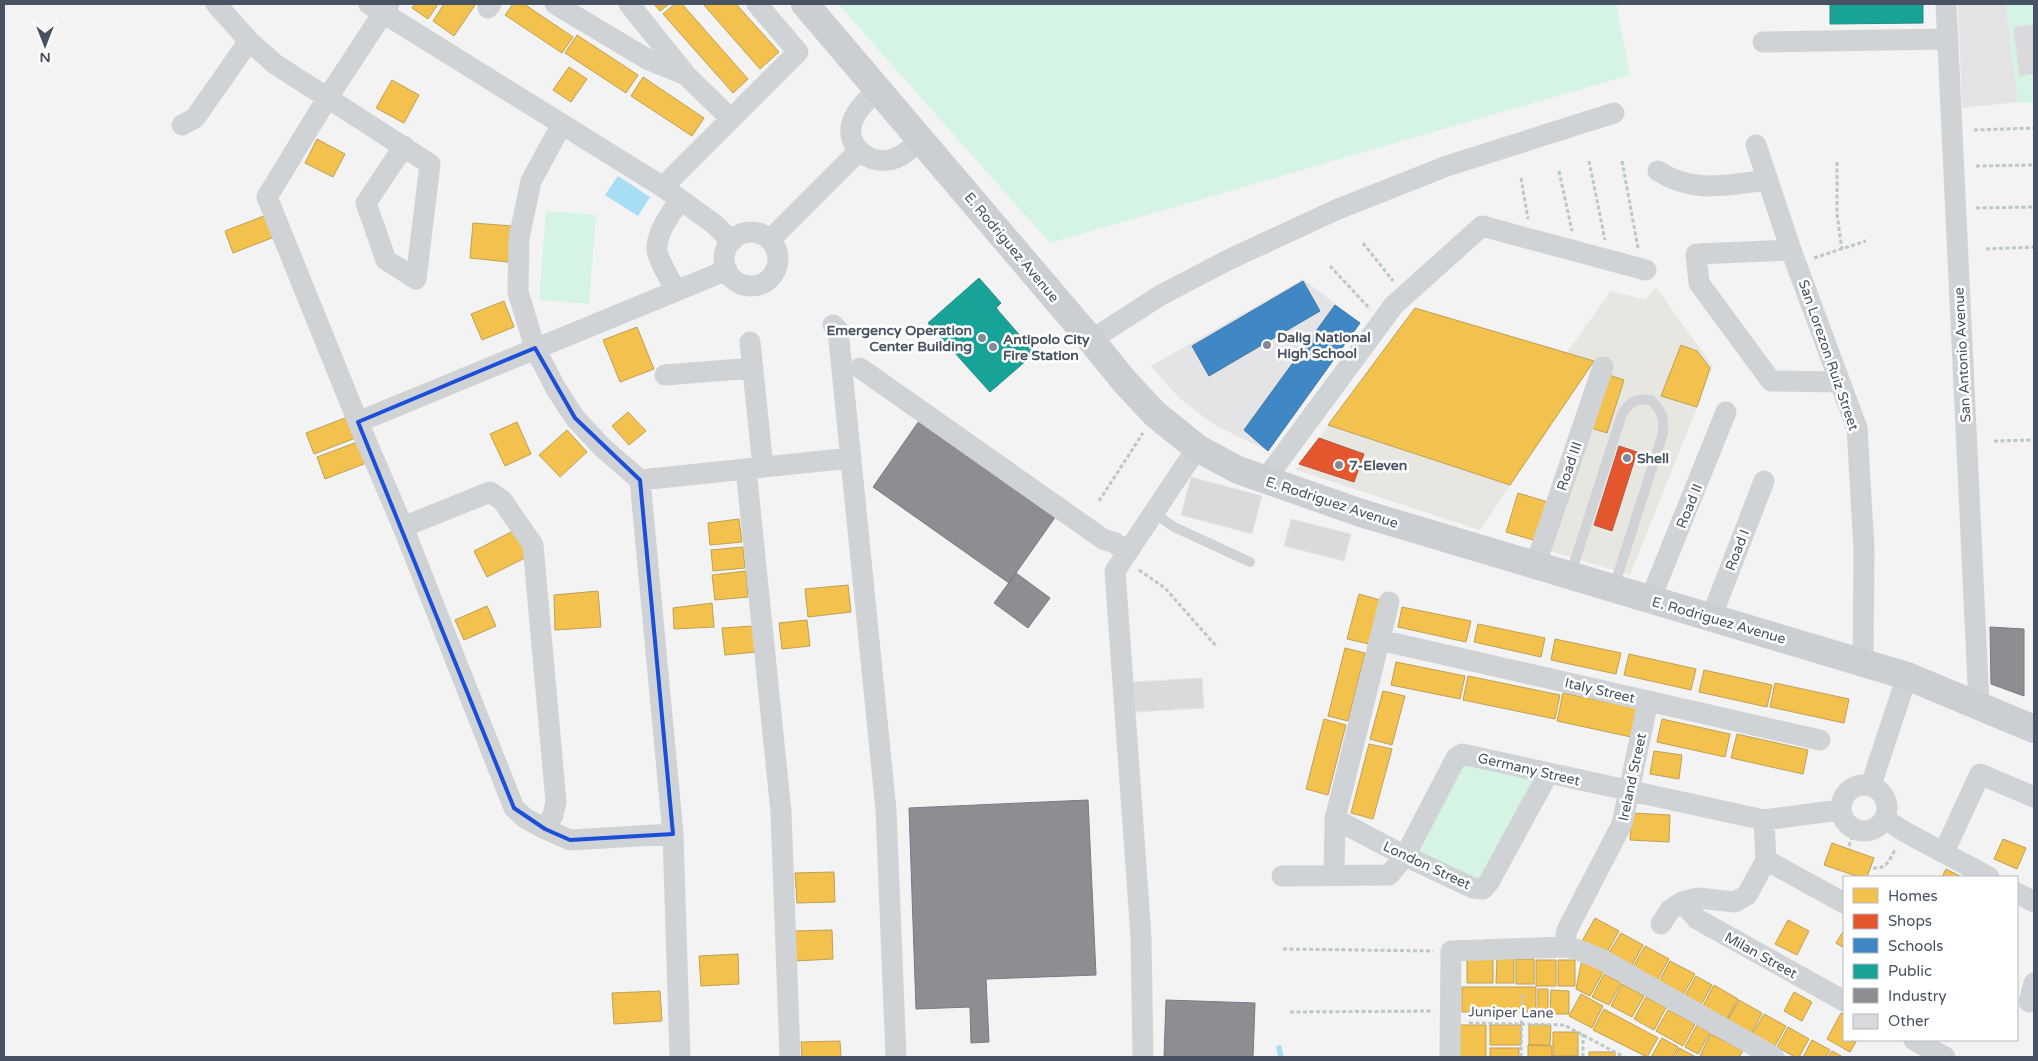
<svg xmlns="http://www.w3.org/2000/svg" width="2038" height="1061" viewBox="0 0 2038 1061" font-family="'Varela Round',sans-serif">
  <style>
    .commercial { fill: #e7e6e1 }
    .education { fill: #e4e4e6 }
    .green { fill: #d5f4e4 }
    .water { fill: #a7ddf5 }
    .homes { fill: #f2c14e; stroke: #bfa054 }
    .shops { fill: #e4572e; stroke: #b5563e }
    .schools { fill: #3f88c5; stroke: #4178a7 }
    .public { fill: #17a398; stroke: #258b88 }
    .industry { fill: #8d8d92; stroke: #787b84 }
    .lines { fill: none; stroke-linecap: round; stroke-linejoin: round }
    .stream { stroke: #a7ddf5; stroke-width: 5.5 }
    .building { fill: #dadadd; stroke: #e4e5e6 }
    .path { stroke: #bcc8c6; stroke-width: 3; stroke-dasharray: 4 2.5; stroke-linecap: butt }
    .lane { stroke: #d0d3d6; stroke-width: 10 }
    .street { stroke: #d0d3d6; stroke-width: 21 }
    .primary { stroke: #cbced3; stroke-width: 28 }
    .marked { fill: none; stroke: #1d4ed8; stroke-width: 4; stroke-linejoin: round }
    .poi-dot { fill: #838a95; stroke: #fff; stroke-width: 2 }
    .labels { text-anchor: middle; stroke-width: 5; stroke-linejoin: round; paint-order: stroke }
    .street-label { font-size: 14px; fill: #475262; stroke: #fff }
    .poi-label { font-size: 14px; font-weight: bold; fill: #475262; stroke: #fff; text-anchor: start }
  </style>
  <rect width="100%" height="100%" fill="#f3f3f3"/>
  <path class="commercial" d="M1656,287l57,80 -83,208 -83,-25 47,-188 -114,168 -184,-60 119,-162 152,44 44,-61 34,9z"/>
  <path class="education" d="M1958,4h48l12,98 -56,6z
    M1303,279l57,44 -92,128 -55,-27 -34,-26 -28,-32z"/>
  <path class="green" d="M838,4h778l14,71 -580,168z
    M2006,4h28v99l-16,-1z
    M546,211l50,4 -7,89 -50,-4z
    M1464,763l71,17 -56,99 -60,-27z"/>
  <path class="water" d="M618,176l32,21 -12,19 -33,-21z"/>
  <path class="homes" d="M415,4h23l-10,15 -16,-11z
    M444,4h28l3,1 -21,31 -21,-15z
    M513,4h11l49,33 -11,16 -57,-38z
    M654,4h15l-9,7z
    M675,4h7l66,75 -15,14 -70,-79z
    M703,4h33l43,48 -19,17z
    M577,35l61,40 -12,18 -61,-40z
    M569,67l18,12 -16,23 -18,-12z
    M643,77l61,41 -12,18 -61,-40z
    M392,80l27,15 -15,28 -28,-15z
    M317,139l28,15 -12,23 -28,-14z
    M269,214l8,22 -44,17 -8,-22z
    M473,223l39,3 -4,36 -38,-4z
    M504,301l10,26 -32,13 -11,-26z
    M1415,308l179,53 -84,124 -182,-60z
    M637,327l17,42 -34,13 -17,-42z
    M1681,345l16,6 13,17 -13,39 -36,-11z
    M1606,374l18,6 -17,53 -19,-6z
    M628,412l18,19 -17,14 -17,-19z
    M350,416l8,21 -44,17 -8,-21z
    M517,422l14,32 -26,12 -15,-32z
    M567,430l20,22 -27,25 -21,-22z
    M360,441l9,21 -44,17 -8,-22z
    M1518,493l33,10 -11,39 -34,-10z
    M739,519l3,23 -32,3 -2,-22z
    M517,529l14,26 -44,22 -13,-26z
    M743,547l2,21 -32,3 -2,-21z
    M746,571l2,26 -33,3 -3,-25z
    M848,585l3,27 -43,5 -3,-28z
    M598,591l3,36 -46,3 -1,-35z
    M1359,594l21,6 -11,44 -22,-5z
    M712,603l2,24 -40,2 -1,-21z
    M487,606l9,20 -32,14 -9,-20z
    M1402,607l69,14 -5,21 -68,-15z
    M807,620l3,26 -28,3 -3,-26z
    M1478,624l67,14 -4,19 -67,-15z
    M754,626l2,26 -31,3 -3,-27z
    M1555,639l66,14 -5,21 -65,-14z
    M1345,648l20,5 -17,68 -20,-5z
    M1629,654l67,15 -5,21 -67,-15z
    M1396,662l69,14 -5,23 -69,-14z
    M1704,670l68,15 -5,22 -68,-15z
    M1468,676l92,19 -5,24 -92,-19z
    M1775,683l74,16 -5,24 -74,-16z
    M1383,691l22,5 -13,49 -22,-6z
    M1563,693l74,15 -6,29 -74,-16z
    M1324,719l22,6 -18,70 -22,-6z
    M1662,719l68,15 -5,23 -68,-15z
    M1737,734l71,16 -5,24 -72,-16z
    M1369,744l23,5 -19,70 -22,-6z
    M1654,751l28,4 -3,24 -29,-5z
    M1632,813l38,2 -1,27 -39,-2z
    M2003,839l23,9 -9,21 -23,-10z
    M1832,843l42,15 -7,19h-8l-35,-12z
    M1946,869l16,8h-20z
    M834,872l1,30 -38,1 -2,-30z
    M1595,918l24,13 -14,25 -24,-13z
    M1788,920l21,11 -12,24 -22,-11z
    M832,930l1,29 -38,2 -1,-30z
    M1844,930v18l-8,-5z
    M1621,933l22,12 -13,24 -23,-13z
    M1645,946l24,13 -13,23 -24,-13z
    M738,954l1,30 -38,2 -2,-30z
    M1497,958h17v25h-18z
    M1467,959h26v24h-26z
    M1516,959h18v25h-18z
    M1582,959l21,13 -13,24 -14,-7z
    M1536,960h20v26h-20z
    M1558,960h17v26h-17z
    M1670,961l25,13 -13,23 -24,-14z
    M1604,974l17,9 -12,22 -17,-8z
    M1696,976l16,9 -11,20 -16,-9z
    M1622,984l22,12 -12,21 -21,-11z
    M1714,985l24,14 -11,20 -24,-13z
    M1462,987h74v25h-74z
    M1538,989h10v23h-10z
    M1551,990l18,1v23h-19z
    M660,991l2,30 -48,3 -2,-31z
    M1794,992l18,10 -10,19 -18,-10z
    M1581,994l22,12 -11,22 -23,-12z
    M1646,997l20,11 -12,22 -20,-11z
    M1739,1000l23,13 -11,21 -24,-13z
    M1604,1009l54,29 -11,19 -54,-27z
    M1668,1010l27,14 -12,22 -27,-15z
    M1841,1013l3,2v25h13l-7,12 -23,-13z
    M1764,1014l22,12 -12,22 -23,-12z
    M1459,1025h27v32h-27z
    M1490,1025h31v20h-31z
    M1529,1025h22l-1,20h-21z
    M1697,1025l13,8 -12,21 -13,-7z
    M1788,1027l21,12 -10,18h-4l-18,-10z
    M1553,1032h25v24h-25z
    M1711,1034l32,17 -4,6h-35l-4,-2z
    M1662,1038l16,9 -5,10h-22z
    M1812,1040l18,10 -4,7h-23z
    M840,1041l1,16h-39l-1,-15z
    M1528,1045l24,1v11h-24z
    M1490,1048h29v9h-29z
    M1679,1048l17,9h-21z
    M1832,1051l11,6h-15z
    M1589,1052h26v5h-26z"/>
  <path class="shops" d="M1319,438l45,16 -10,28 -55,-18z
    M1619,446l18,6 -25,79 -18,-6z"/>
  <path class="schools" d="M1303,281l17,30 -111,65 -17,-30z
    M1335,305l25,18 -92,128 -24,-21z"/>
  <path class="public" d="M1830,4h93v19l-93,1z
    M979,278l22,25 -5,5 39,45 -45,39 -62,-69z"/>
  <path class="industry" d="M919,421l137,95 -47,67 -136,-96z
    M1016,573l34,25 -22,30 -34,-25z
    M1990,627l34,2v67l-33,-12z
    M1088,800l8,175 -110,4 3,63 -18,1 -1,-36 -54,2 -7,-201z
    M1166,1000l89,3 -2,54h-89z"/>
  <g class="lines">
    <path class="stream" d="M1279,1048l2,9"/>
  </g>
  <path class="building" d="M2034,24v50l-15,2 -6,-49z
    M1191,477l71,19 -10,38 -71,-19z
    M1291,519l60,15 -7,27 -60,-15z
    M1202,678l2,30 -71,4 -1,-30z"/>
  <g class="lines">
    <path class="path" d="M1974,130l60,-2
      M1589,161l16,79
      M1622,161l16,87
      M1837,162v52l5,36
      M1976,166l58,-1
      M1559,171l13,60
      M1521,178l7,41
      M1976,208l58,-1
      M1363,243l30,38
      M1986,249l48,-2
      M1814,258l52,-17
      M1330,266l40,43
      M1994,441l40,-1
      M1099,501l44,-68
      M1139,570l26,18 51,58
      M1849,846l6,-17
      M1873,868c14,1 17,-9 23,-20
      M1283,949l150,2
      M1290,1012l142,-1
      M1469,1023l95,2 60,32
      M1521,1057l1,-65
      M1583,1057v-23"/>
    <path class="lane" d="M1154,513l20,14 76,35
      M1570,576l52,-162c8,-13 15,-16 29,-14 11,11 13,17 12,33l-49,154"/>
    <path class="street" d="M216,4l33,37 26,23 155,100 -14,115 -30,-19 -20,-57 38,-57
      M369,4l294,183 51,37 18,17
      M389,4l-61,93 -61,100 91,225 45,105 111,281 11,10 20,11 25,11 103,-6
      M555,4l92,55 39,16
      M629,4l58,72 44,43
      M1946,4l33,701
      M488,8l3,-4
      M1763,42l184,-3
      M878,90c-11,10 -24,21 -27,37 -3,23 23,40 45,31 9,-3 17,-12 25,-18
      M562,124l-31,57 -12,57 -1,54 17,56 20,39 20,31 28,30 37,32 33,354 7,223
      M182,125l13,-7 54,-77
      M1756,145l35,105 66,178 7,121 -1,114
      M1658,171c36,23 69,14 110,9
      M663,187l135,-135 -41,-48
      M724 259a27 27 0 1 1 54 0a27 27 0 1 1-54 0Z
      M770,240l89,-89
      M1791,250l-95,4 3,29 72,98 68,1
      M676,291c-5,-10 -18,-31 -19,-41 -1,-18 14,-36 23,-51
      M833,325l5,5 48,480 10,247
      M1091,340l70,-45 69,-36 108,-50 109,-43 167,-53
      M750,342l13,125
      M860,368l243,171 12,4 13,9
      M665,375l88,-7
      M358,422l369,-152
      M746,469l35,343 9,245
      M640,480l211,-22
      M1265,480l129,-175 88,-79 164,44
      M403,527l87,-35 12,8 31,45 23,257 -3,13 -8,14
      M1535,566l68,-199
      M1650,600l76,-188
      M1711,618l53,-137
      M1380,640l440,100
      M1841 808a23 23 0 1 1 46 0a23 23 0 1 1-46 0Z
      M1871,785l36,-109
      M1335,819l70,37 68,32 10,1 6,-7 59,-108
      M1885,819l20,13 84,45
      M1944,852l36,-78 54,23
      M1766,860l78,43
      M1334,875l1,-56 54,-217
      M1282,876l107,-1 16,-19 51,-98 6,-4 302,66 76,-10
      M2017,893l17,9
      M1682,902l15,17 147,82
      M1661,924l9,-14 12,-8 16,-4 37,4 12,-7 19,-35 -2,-40
      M1564,947l3,-17 55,-106 26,-123
      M2029,1002l5,-19
      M1914,1040l31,17
      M1143,1057l-2,-120 -26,-366 82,-123
      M1450,1057l1,-106 113,-4 12,2 25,10 173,98"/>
    <path class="primary" d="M805,4l286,336 34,42 30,32 42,34 41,22 123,43 546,163 127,53"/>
  </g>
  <path class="marked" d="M535,348l40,70 65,62 33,354 -103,6 -25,-11 -31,-21 -156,-386z"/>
  <g class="poi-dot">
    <circle cx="982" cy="338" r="5"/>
    <circle cx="1267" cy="345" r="5"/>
    <circle cx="993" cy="347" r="5"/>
    <circle cx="1627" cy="458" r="5"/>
    <circle cx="1339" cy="465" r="5"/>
  </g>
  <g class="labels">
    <g class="street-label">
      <text transform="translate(1012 247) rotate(50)" y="5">E. Rodriguez Avenue</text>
      <text transform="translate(1829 355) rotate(71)" y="5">San Lorezon Ruiz Street</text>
      <text transform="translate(1962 355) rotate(-93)" y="5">San Antonio Avenue</text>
      <text transform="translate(1569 466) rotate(-71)" y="5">Road III</text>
      <text transform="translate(1332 502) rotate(18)" y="5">E. Rodriguez Avenue</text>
      <text transform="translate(1689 506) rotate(-68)" y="5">Road II</text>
      <text transform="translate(1737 550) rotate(-69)" y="5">Road I</text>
      <text transform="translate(1719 620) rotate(16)" y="5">E. Rodriguez Avenue</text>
      <text transform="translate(1600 690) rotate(13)" y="5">Italy Street</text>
      <text transform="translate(1529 769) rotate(13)" y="5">Germany Street</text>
      <text transform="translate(1632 777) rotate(-78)" y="5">Ireland Street</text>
      <text transform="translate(1427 865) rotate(25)" y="5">London Street</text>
      <text transform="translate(1761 955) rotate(29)" y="5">Milan Street</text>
      <text transform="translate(1511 1012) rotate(1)" y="5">Juniper Lane</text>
    </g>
    <g class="poi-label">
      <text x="972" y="335" text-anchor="end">Emergency Operation<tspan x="972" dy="16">Center Building</tspan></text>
      <text x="1277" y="342">Dalig National<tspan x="1277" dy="16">High School</tspan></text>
      <text x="1003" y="344">Antipolo City<tspan x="1003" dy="16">Fire Station</tspan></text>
      <text x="1637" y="463">Shell</text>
      <text x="1349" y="470">7-Eleven</text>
    </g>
  </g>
  <rect width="2038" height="1061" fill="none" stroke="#475262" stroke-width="10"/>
  <rect x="1843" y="876" width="175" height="165" fill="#ffffff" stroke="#b5bac0"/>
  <rect x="1853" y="888" width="25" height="15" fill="#f2c14e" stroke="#b5bac0"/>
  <text x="1888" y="901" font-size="15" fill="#475262">Homes</text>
  <rect x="1853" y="914" width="25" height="15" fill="#e4572e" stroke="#b5bac0"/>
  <text x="1888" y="926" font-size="15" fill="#475262">Shops</text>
  <rect x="1853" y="938" width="25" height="15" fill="#3f88c5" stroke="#b5bac0"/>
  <text x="1888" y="951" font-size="15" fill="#475262">Schools</text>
  <rect x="1853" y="964" width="25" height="15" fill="#17a398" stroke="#b5bac0"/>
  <text x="1888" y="976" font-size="15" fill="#475262">Public</text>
  <rect x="1853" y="988" width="25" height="15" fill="#8d8d92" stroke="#b5bac0"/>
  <text x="1888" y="1001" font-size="15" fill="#475262">Industry</text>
  <rect x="1853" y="1014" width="25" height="15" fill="#dadadd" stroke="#b5bac0"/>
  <text x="1888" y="1026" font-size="15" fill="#475262">Other</text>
  <g transform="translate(45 45) rotate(180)" stroke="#ffffff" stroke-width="4" paint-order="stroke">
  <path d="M0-4L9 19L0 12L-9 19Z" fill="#475262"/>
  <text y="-8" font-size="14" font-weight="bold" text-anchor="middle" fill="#475262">N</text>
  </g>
</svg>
